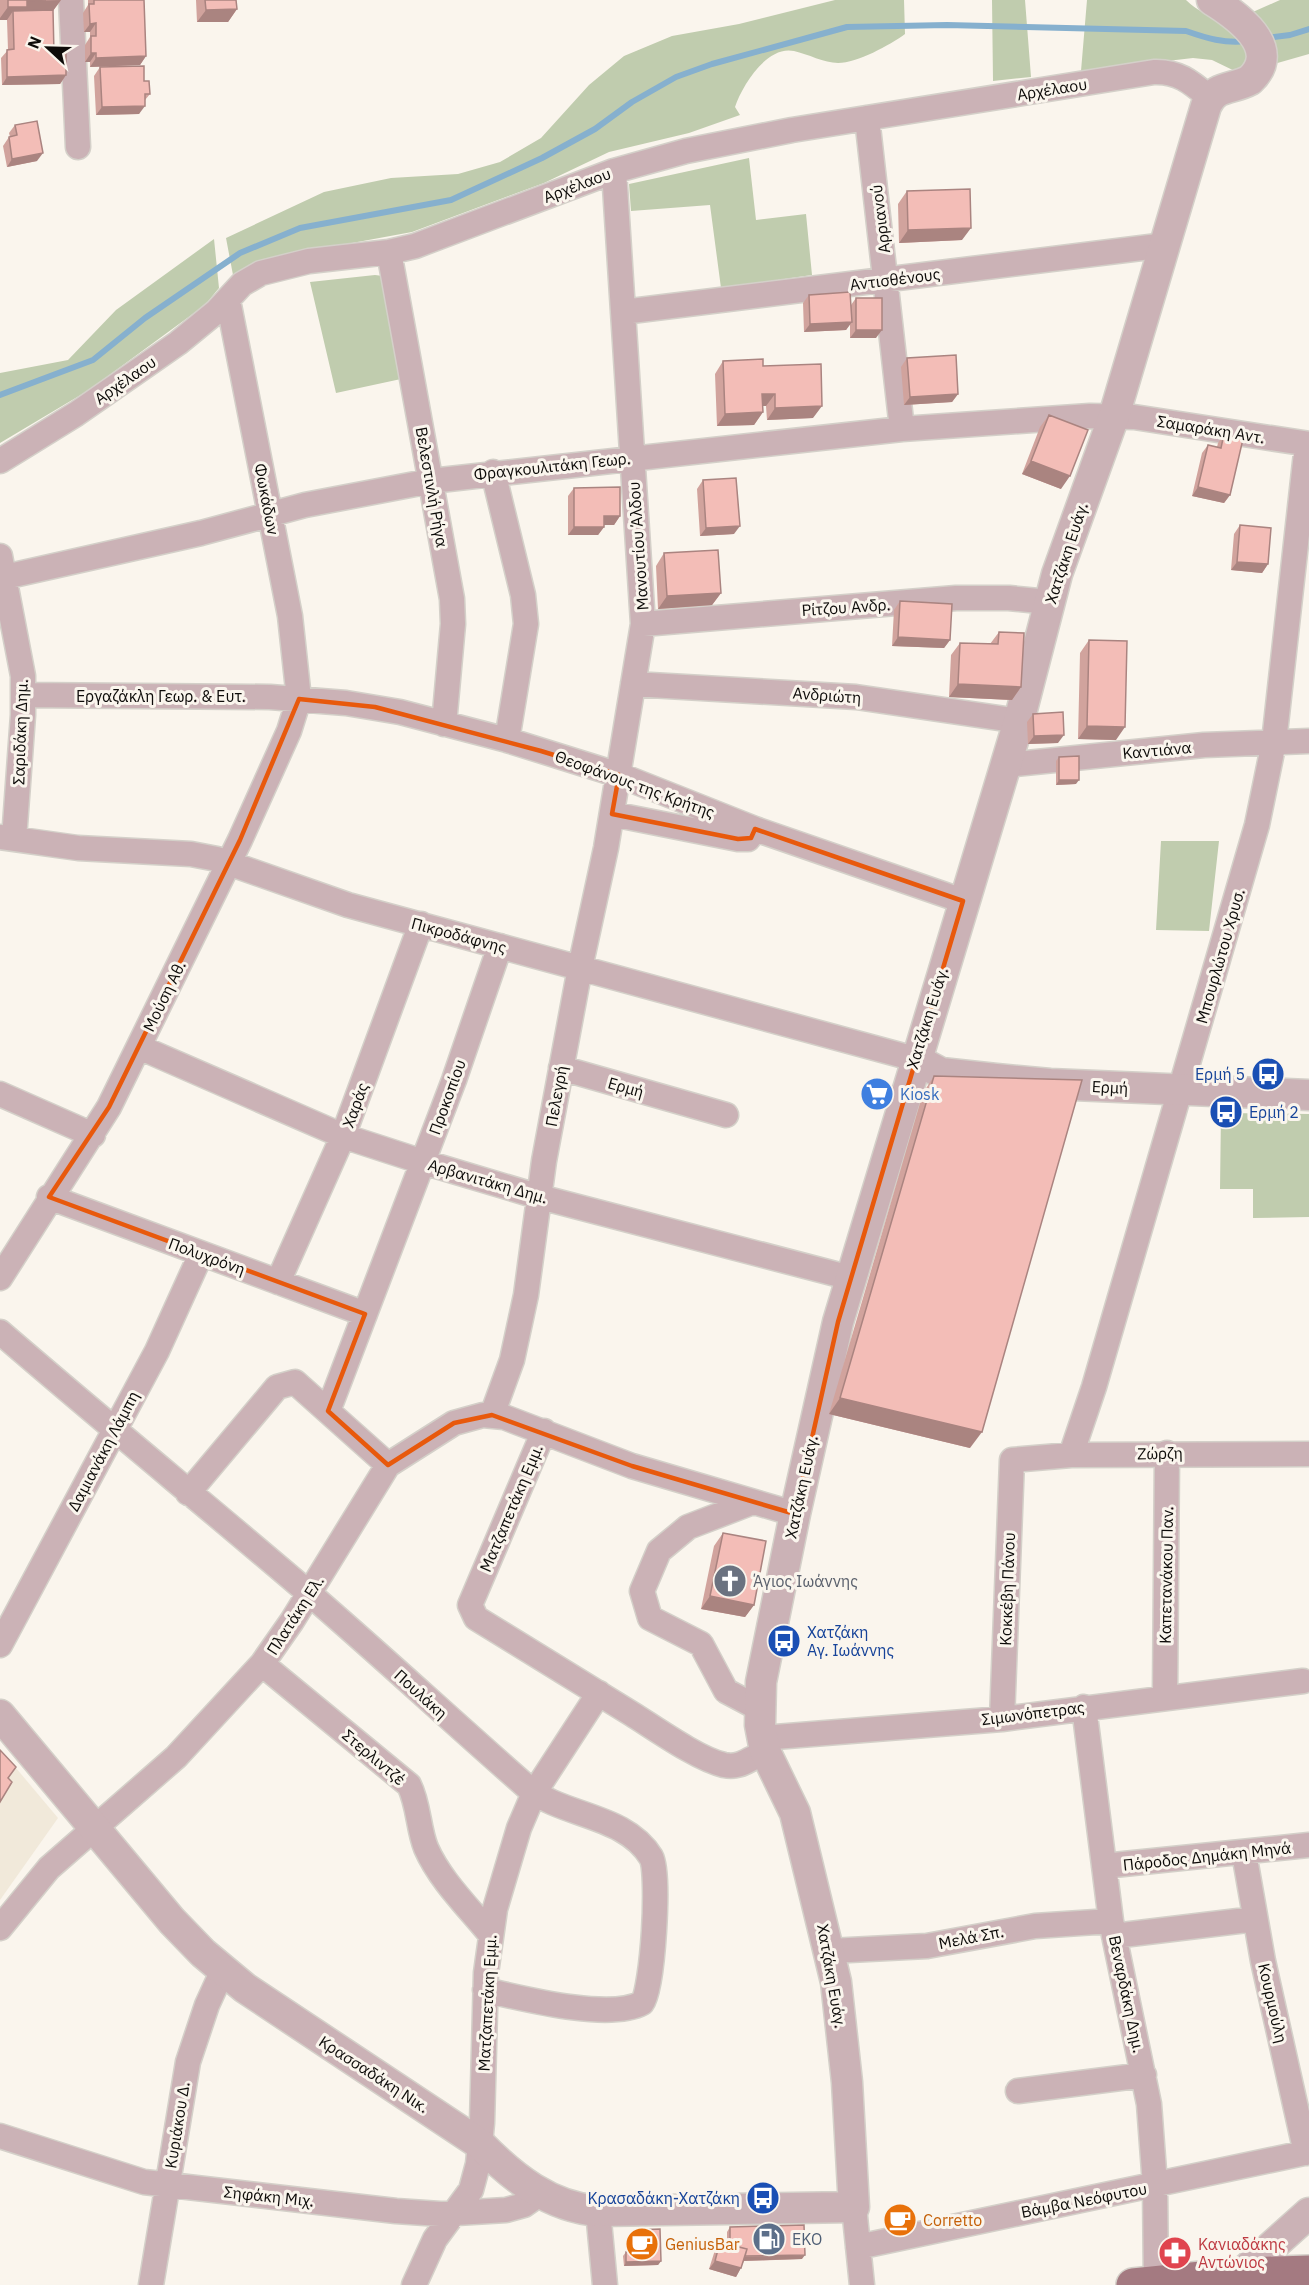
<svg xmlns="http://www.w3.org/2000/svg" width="1309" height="2285" viewBox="0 0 1309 2285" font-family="'IBM Plex Sans',sans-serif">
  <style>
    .built { fill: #f1e9da }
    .green { fill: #c0ccae }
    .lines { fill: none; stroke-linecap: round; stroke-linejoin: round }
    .stream { stroke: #86b0ce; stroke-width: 6 }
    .minor-casing { stroke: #d4d0c9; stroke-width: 27 }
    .tertiary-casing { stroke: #d4d0c9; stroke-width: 33 }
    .primary-casing { stroke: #d4d0c9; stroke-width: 36 }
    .minor { stroke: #cbb2b6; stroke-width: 24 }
    .tertiary { stroke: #cbb2b6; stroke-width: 30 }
    .primary { stroke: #a47a81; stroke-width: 33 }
    .wall { fill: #d1a39d }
    .shaded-wall { fill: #aa8480 }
    .building { fill: #f3bdb7; stroke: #aa8480; stroke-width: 1.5 }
    .marked { fill: none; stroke: #e8590c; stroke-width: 4.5; stroke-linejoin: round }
    .labels { text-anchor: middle; stroke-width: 6; stroke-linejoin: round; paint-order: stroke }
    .street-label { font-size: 16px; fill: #0d0b09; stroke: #faf5ed }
    .transit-label { font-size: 16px; fill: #164399; stroke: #faf5ed; text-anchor: end }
    .shop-label { font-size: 16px; fill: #366cbe; stroke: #faf5ed; text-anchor: start }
    .worship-label { font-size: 16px; fill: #5b616d; stroke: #faf5ed; text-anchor: start }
    .food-label { font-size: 16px; fill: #c56008; stroke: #faf5ed; text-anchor: start }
    .service-label { font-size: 16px; fill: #4e5e75; stroke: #faf5ed; text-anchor: start }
    .health-label { font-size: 16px; fill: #be3a42; stroke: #faf5ed; text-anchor: start }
  </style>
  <rect width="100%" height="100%" fill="#faf5ed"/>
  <path class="built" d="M0,1749l58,69 -58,82z"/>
  <path class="green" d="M835,0h69l1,34c-15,11 -48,29 -67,29 -14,0 -30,-9 -44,-12 -27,-6 -52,35 -59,56l5,8 -51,18 -80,19 -65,31 -132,49 -120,22 -59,21 -7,-37 98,-46 67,-14 67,-4 42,-12 41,-24 48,-53 35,-29 48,-20 67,-12z
    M992,0h33l6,77 -38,4z
    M1087,0h99c22,21 45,19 66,44l-9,31 -31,-15 -19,-2 -112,13z
    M1280,0h29v54l-35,10 -28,-49z
    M749,158l7,62 50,-6 6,61 -91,13 -11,-83 -79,6 -2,-27z
    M214,239l5,49 -14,17 -116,85 -89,53v-70l68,-13 48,-50z
    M375,275l8,1 18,103 -65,14 -26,-111z
    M1161,841h58l-10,90 -53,-1z
    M1221,1113l88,1v103l-56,1v-29h-33z"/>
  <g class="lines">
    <path class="stream" d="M1266,38l24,-3 19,-6
      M0,395l93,-35 52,-42 95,-65 60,-25 151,-28 91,-42 53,-29 37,-27 44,-25 36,-13 135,-37 100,-2 239,6c20,7 39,13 61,10"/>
    <defs>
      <path id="minor" d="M71,0l7,147
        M867,118l35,311
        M389,252l63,347 1,25 -9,100
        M623,312l543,-67
        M0,461l76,-47 102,-71 39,-32 25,-27 19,-11 48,-12 80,-9 26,-6 199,-75 72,-20 106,-21 362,-58c25,-1 38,11 56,26
        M493,472l30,123 3,29 -19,116
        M0,556l23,120v39l-9,124
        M0,578l201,-45 104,-28 126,-24 471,-52 188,-13 44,1 175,27
        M643,624l313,-26h53l40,4
        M633,684l223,13 163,24
        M23,695l247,2 76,6 54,9 107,28 112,35 136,54 208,72
        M1006,765l198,-20 105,-4
        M612,814l126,25h10l7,-10
        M0,837l78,11 113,6 26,5 131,46 567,154
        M139,1047l204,89 80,26 117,35 311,81
        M561,1068l165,47
        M0,1094l93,41
        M49,1197l316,117
        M0,1278l109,-171 131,-267 49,-109 10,-32 -9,-83 -62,-316
        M278,1282l65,-146 78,-212
        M0,1332c103,89 208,175 311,263 73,63 144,129 216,192 35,30 98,27 124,70 9,16 2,132 -9,146 -33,18 -121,-5 -157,-13
        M328,1411l126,-331 46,-134
        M492,1415l20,-55 14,-65 18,-134 36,-193 26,-120 37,-224 -29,-453
        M544,1431l-74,174 6,13c52,32 104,64 156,96 24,15 66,45 92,51 21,4 27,-11 43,-11
        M1071,1455l23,-68 163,-562 17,-83 33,-298
        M188,1493l89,-106 18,-5 93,83
        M753,1502l-65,25 -29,24 -17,40 8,27 51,26 25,47 34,18
        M0,1645l157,-294 44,-97
        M262,1664l147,121c10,20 9,43 17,63 14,32 42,59 64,86
        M1165,1696l2,-243
        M1084,1707l27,214 38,183 6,81 1,97
        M1002,1719l10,-259 59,-5 238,-1
        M762,1738l240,-19 301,-38
        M1244,1853l19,108 43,192
        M1104,1866l205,-21
        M0,1928l49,-60 127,-111 86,-93 30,-43 96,-156 66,-42 29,-8 21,2 128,49 163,48
        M1114,1936l141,-17
        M830,1951l97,-5 108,-20 76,-5
        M1018,2091l126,-16
        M0,2136l144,46 252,29 44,3 66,-4 18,-5 17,-12
        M854,2207l8,78
        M598,2211l7,74
        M858,2247l451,-95
        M151,2285l37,-223 19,-57 16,-35
        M414,2285l21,-46 36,-49 7,-26 4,-41 4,-150 9,-64 24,-81 15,-35 65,-100"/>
      <path id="tertiary" d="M915,1059l26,14 55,6 54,5 259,11
        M0,1715l172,206 31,32 42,35 235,156c33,34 70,63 118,67l256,-4 -7,-125 -11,-100 -41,-169 -30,-62 -5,-26 1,-43 34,-168 43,-192 181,-601 38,-147 57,-158 92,-310c10,-22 26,-16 44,-26 34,-32 -14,-65 -38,-80
        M1241,2274l68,-61"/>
      <path id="primary" d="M1133,2285l108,-11 68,-2"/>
    </defs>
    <use href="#minor" class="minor-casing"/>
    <use href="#tertiary" class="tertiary-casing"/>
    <use href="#primary" class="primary-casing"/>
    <use href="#minor" class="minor"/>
    <use href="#tertiary" class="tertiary"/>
    <use href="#primary" class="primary"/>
  </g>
  <path class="wall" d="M0,0h61l-8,11 1,43 12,21 -6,9 -58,1 -1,-27 7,-8 -1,-30h-7z
    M88,0h56l2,56 -6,9 -50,2v-5h-5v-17l5,-8v-5h-6l-1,-19 5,-8z
    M196,0h40l1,9 -9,13h-31z
    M100,67l44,14 6,13 -5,6 -6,14 -43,1 -2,-39z
    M15,125l22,36 -30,6 -4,-21 6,-9h1l-1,-4z
    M907,191l55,49 -63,3 -1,-39z
    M809,295l42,10 5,-7 20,40h-26v-14l-4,6 -42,2 -1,-29z
    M907,358l51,36 -6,8 -48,3 -3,-38z
    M723,361l40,5 50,52 -46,2 -1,-14h-3v6l-9,13 -37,1 -2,-52z
    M1049,415l12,74 -39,-15 18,-47z
    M1224,434l6,61 -6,8 -32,-7 10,-43 6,-8 9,2 1,-4z
    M703,480l31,54 -34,2 -3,-47z
    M574,488l46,28 -6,9h-10v2l-6,8h-30v-39z
    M1240,525l28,39 -6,9 -31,-3 3,-36z
    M664,553l57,40 -9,12 -54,4 -2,-43z
    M900,601l50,39 -6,8 -52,-2 2,-36z
    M999,632l22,55 -9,13 -63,-3 2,-42 9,-12 30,1z
    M1089,640l27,100 -38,-1 2,-86z
    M1033,714l25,29 -30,1 -1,-22z
    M1059,757l17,27 -20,1v-24z
    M934,1076l36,372 -141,-34 94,-321z
    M723,1533l31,72 -9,12 -44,-8 13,-63z
    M730,2227l72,32 -58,2 -8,16 -27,-8 6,-19 5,-8 7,2v-12z
    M634,2230l27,31 -3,4 -34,1 -1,-10 3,-4 6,-1 -1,-17z"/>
  <path class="shaded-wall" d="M61,0l-9,12 -39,-1 -6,9h-7v-2l8,-11 19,-6z
    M237,9l-9,13h-31l9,-12z
    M96,23l-6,9h-6l6,-8z
    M91,53h5l-6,9h-5z
    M146,56l-6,9 -50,2 6,-9z
    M66,75l-6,9 -58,1 5,-8z
    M145,106l-6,8 -43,1 6,-8z
    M43,153l-6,8 -30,6 5,-8z
    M971,228l-9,12 -63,3 9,-13z
    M852,322l-6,8 -42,2 6,-8z
    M856,330h26l-6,8h-26z
    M762,394h13l-9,12h-13z
    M958,394l-6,8 -48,3 6,-8z
    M822,406l-9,12 -46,2 8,-12z
    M763,412l-9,13 -37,1 8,-12z
    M1031,461l39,15 -9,13 -39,-15z
    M1198,487l32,8 -6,8 -32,-7z
    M604,516h16l-6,9h-16z
    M740,526l-6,8 -34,2 6,-8z
    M574,527h30l-6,8h-30z
    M1237,562l31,2 -6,9 -31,-3z
    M721,593l-9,12 -54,4 9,-13z
    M898,637l52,3 -6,8 -52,-2z
    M958,684l63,3 -9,13 -63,-3z
    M1087,726l38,1 -9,13 -38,-1z
    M1064,735l-6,8 -30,1 6,-8z
    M1059,780h20l-3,4 -20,1z
    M840,1398l142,34 -12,16 -141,-34z
    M710,1596l44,9 -9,12 -44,-8z
    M805,2255l-3,4 -62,2 3,-4z
    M661,2261l-3,4 -34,1 2,-4z
    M715,2261l26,7 -5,9 -27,-8z"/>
  <path class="building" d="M8,0h38l-19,1v6h-19z
    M94,0h50l2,56 -50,2v-5h-5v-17h5v-13l-6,1 -1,-20h5z
    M205,0h31l1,9 -31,1z
    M53,10l1,44 12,-1v22l-59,2v-27l7,-1 -1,-38z
    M144,66v15h5l1,13h-5v12l-43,1 -2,-40z
    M37,121l6,32 -31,6 -3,-22 8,-2 -2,-10z
    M970,189l1,39 -63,2 -1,-39z
    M850,292l2,30 -42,2 -1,-29z
    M856,298h26v32h-26z
    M956,355l2,39 -48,3 -3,-39z
    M763,359v7l58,-2 1,42 -47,2v-14h-13l1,18 -38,2 -2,-53z
    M1049,415l39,15 -18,46 -39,-15z
    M1224,434l19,5 -13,56 -32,-8 10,-42 13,3z
    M736,478l4,48 -34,2 -3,-48z
    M620,487v29h-16v11h-30v-39z
    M1240,525l31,3 -3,36 -31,-2z
    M718,550l3,43 -54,3 -3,-43z
    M900,601l52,3 -2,36 -52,-3z
    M999,632l25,1 -3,54 -63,-3 2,-41 38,1z
    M1089,640l38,1 -2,86 -38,-1z
    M1063,712l1,23 -30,1 -1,-22z
    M1079,756v24h-20v-23z
    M934,1076l148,4 -100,352 -142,-34z
    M723,1533l43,8 -12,64 -44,-9z
    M0,1750l16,17 -8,11 4,4 -12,20z
    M804,2225l1,30 -60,1 2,-7 -17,-4v-18z
    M660,2229l1,32 -35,1v-10l9,-1 -1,-21z
    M720,2242l27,7 -6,19 -26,-7z"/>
  <path class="marked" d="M299,699l76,8 166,44 78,24 -7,39 126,25 13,-1 4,-9 208,72 -125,421 -43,192 -163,-48 -140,-51 -38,8 -66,42 -60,-54 37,-97 -316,-117 60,-90 131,-267z"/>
  <defs>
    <symbol id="bus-disc" viewBox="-11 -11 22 22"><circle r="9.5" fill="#1a4fb4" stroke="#faf5ed"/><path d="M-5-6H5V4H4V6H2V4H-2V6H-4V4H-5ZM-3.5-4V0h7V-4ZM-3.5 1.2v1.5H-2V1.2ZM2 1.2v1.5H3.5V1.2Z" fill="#fff"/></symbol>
    <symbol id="supermarket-disc" viewBox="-11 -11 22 22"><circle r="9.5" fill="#3f7fe0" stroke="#faf5ed"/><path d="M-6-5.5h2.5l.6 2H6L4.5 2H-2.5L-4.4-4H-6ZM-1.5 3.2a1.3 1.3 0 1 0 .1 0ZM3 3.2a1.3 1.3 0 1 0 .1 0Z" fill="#fff"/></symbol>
    <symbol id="church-disc" viewBox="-11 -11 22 22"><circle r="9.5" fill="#6b7280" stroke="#faf5ed"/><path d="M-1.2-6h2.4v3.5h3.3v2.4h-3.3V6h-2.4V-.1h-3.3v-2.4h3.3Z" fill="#fff"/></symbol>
    <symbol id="cafe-disc" viewBox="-11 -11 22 22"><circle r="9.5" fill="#e8710a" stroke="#faf5ed"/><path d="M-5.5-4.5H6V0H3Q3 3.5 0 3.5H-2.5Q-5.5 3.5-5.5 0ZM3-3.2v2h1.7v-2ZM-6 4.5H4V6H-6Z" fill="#fff"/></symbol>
    <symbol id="fuel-disc" viewBox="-11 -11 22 22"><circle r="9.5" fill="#5c6f8a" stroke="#faf5ed"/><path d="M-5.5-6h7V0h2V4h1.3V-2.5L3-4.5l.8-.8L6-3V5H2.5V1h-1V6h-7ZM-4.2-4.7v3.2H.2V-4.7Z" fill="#fff"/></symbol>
    <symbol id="pharmacy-disc" viewBox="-11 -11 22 22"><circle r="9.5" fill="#e0444e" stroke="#faf5ed"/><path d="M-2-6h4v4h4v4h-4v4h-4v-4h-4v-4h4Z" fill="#fff"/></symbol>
  </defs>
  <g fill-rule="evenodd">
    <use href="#bus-disc" x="1249" y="1055" width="38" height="38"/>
    <use href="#supermarket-disc" x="858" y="1075" width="38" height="38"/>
    <use href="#bus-disc" x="1207" y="1093" width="38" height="38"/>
    <use href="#church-disc" x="711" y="1562" width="38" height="38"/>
    <use href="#bus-disc" x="765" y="1622" width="38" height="38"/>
    <use href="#bus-disc" x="744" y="2179" width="38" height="38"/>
    <use href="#cafe-disc" x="881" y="2201" width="38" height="38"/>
    <use href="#fuel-disc" x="750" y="2220" width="38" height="38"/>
    <use href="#cafe-disc" x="623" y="2225" width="38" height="38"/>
    <use href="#pharmacy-disc" x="1156" y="2234" width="38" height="38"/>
  </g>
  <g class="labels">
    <g class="street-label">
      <text transform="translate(1052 89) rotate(-9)" y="6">Αρχέλαου</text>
      <text transform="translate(577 185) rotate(-21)" y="6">Αρχέλαου</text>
      <text transform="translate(880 219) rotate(-97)" y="6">Αρριανού</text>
      <text transform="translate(895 279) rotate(-7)" y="6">Αντισθένους</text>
      <text transform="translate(125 380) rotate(-35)" y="6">Αρχέλαου</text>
      <text transform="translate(1211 429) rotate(9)" y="6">Σαμαράκη Αντ.</text>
      <text transform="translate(552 466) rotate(-6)" y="6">Φραγκουλιτάκη Γεωρ.</text>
      <text transform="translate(432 487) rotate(80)" y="6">Βελεστινλή Ρήγα</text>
      <text transform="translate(267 499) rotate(79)" y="6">Φωκάδων</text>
      <text transform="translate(638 546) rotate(-94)" y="6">Μανουτίου Άλδου</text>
      <text transform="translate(1066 553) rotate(-72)" y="6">Χατζάκη Ευάγ.</text>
      <text transform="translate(846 607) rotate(-4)" y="6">Ρίτζου Ανδρ.</text>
      <text transform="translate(827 695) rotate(4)" y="6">Ανδριώτη</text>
      <text x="161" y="702">Εργαζάκλη Γεωρ. &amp; Ευτ.</text>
      <text transform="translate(20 732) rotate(-88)" y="6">Σαριδάκη Δημ.</text>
      <text transform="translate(1157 750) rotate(-5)" y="6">Καντιάνα</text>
      <text transform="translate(635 784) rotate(20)" y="6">Θεοφάνους της Κρήτης</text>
      <text transform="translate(459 935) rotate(15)" y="6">Πικροδάφνης</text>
      <text transform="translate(1220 956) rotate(-74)" y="6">Μπουρλώτου Χρυσ.</text>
      <text transform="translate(164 996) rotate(-64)" y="6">Μούση Αθ.</text>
      <text transform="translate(927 1018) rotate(-73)" y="6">Χατζάκη Ευάγ.</text>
      <text transform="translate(626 1087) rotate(16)" y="6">Ερμή</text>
      <text transform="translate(1110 1087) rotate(3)" y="6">Ερμή</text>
      <text transform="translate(556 1096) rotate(-80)" y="6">Πελεγρή</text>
      <text transform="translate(447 1097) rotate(-70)" y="6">Προκοπίου</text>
      <text transform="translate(355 1105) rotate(-70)" y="6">Χαράς</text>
      <text transform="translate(488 1181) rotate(16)" y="6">Αρβανιτάκη Δημ.</text>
      <text transform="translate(207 1256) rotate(20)" y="6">Πολυχρόνη</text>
      <text transform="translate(103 1451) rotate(-62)" y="6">Δαμιανάκη Λάμπη</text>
      <text transform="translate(1160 1453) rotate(-1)" y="6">Ζώρζη</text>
      <text transform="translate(801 1487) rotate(-78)" y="6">Χατζάκη Ευάγ.</text>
      <text transform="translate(511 1508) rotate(-67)" y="6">Ματζαπετάκη Εμμ.</text>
      <text transform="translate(1166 1575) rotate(-89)" y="6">Καπετανάκου Παν.</text>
      <text transform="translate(1007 1589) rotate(-88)" y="6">Κοκκέβη Πάνου</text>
      <text transform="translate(295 1615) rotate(-57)" y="6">Πλατάκη Ελ.</text>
      <text transform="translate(421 1694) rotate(42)" y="6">Πουλάκη</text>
      <text transform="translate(1033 1713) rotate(-7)" y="6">Σιμωνόπετρας</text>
      <text transform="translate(374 1757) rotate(40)" y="6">Στερλιντζέ</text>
      <text transform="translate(1207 1856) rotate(-6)" y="6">Πάροδος Δημάκη Μηνά</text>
      <text transform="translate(971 1937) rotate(-11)" y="6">Μελά Σπ.</text>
      <text transform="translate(832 1976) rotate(80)" y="6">Χατζάκη Ευάγ.</text>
      <text transform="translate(1127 1994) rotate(78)" y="6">Βεναρδάκη Δημ.</text>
      <text transform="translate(487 2003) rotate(-87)" y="6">Ματζαπετάκη Εμμ.</text>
      <text transform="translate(1273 2003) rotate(77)" y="6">Κουρμούλη</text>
      <text transform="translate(374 2074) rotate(33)" y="6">Κρασσαδάκη Νικ.</text>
      <text transform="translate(177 2125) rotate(-81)" y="6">Κυριάκου Δ.</text>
      <text transform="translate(269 2196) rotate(6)" y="6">Σηφάκη Μιχ.</text>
      <text transform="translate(1084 2200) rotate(-11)" y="6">Βάμβα Νεόφυτου</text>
    </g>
    <g class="transit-label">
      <text x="1245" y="1080">Ερμή 5</text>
      <text x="1249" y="1118" text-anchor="start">Ερμή 2</text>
      <text x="807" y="1638" text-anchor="start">Χατζάκη<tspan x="807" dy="18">Αγ. Ιωάννης</tspan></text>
      <text x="740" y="2204">Κρασαδάκη-Χατζάκη</text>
    </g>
    <g class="shop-label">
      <text x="900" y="1100">Kiosk</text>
    </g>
    <g class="worship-label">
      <text x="753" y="1587">Άγιος Ιωάννης</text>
    </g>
    <g class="food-label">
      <text x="923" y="2226">Corretto</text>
      <text x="665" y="2250">GeniusBar</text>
    </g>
    <g class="service-label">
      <text x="792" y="2245">EKO</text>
    </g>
    <g class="health-label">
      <text x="1198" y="2250">Κανιαδάκης<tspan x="1198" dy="18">Αντώνιος</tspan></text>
    </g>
  </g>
  <g transform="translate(48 48) rotate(292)" stroke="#faf5ed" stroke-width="4.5" paint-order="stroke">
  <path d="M0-4.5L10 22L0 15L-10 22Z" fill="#0d0b09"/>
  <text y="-9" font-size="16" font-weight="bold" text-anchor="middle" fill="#0d0b09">N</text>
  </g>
</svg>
